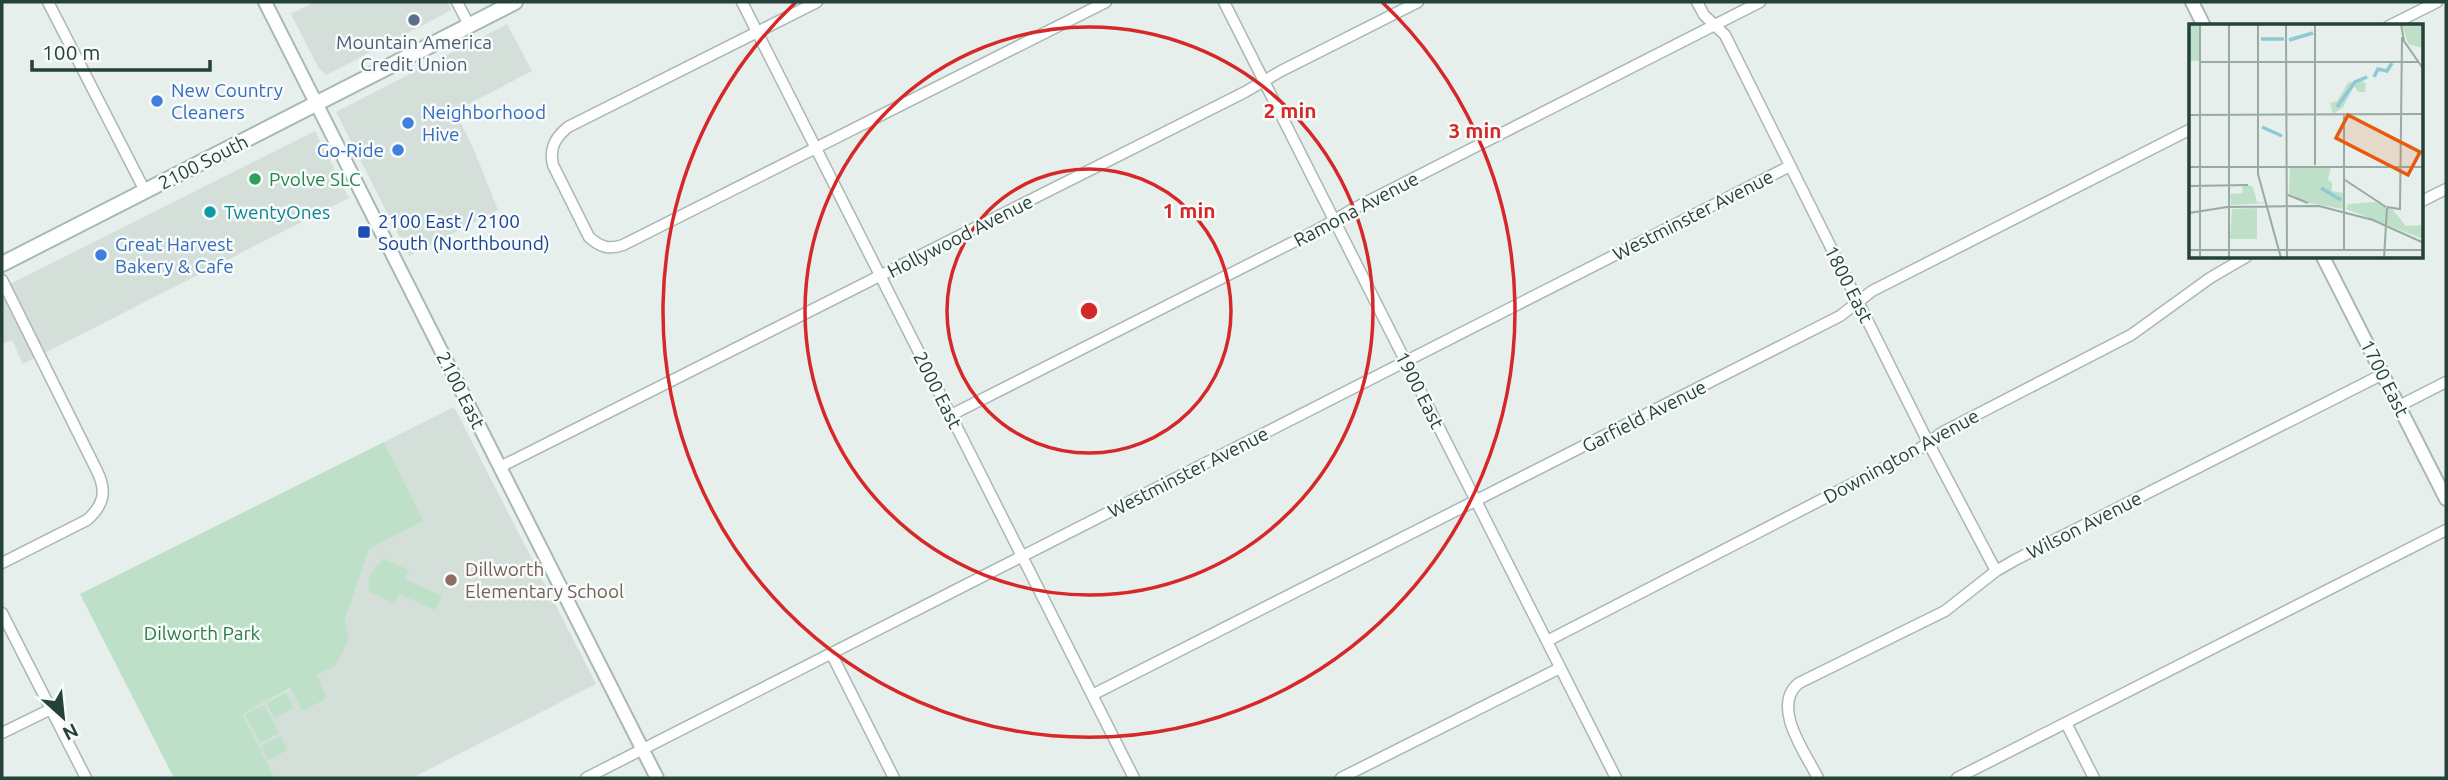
<svg xmlns="http://www.w3.org/2000/svg" width="2448" height="780" viewBox="0 0 2448 780" font-family="Ubuntu,sans-serif">
  <style>
    .built { fill: #d4dfda }
    .green { fill: #bfe0c8 }
    .lines { fill: none; stroke-linecap: round; stroke-linejoin: round }
    .minor-casing { stroke: #a8b8b2; stroke-width: 13 }
    .tertiary-casing { stroke: #a8b8b2; stroke-width: 16 }
    .secondary-casing { stroke: #a4bbb3; stroke-width: 18 }
    .minor { stroke: #fff; stroke-width: 10 }
    .tertiary { stroke: #fff; stroke-width: 12 }
    .secondary { stroke: #fff; stroke-width: 14 }
    .ring { fill: none; stroke: #d62828; stroke-width: 3.5 }
    .service-dot { fill: #5c6f8a; stroke: #f7fbf9; stroke-width: 2.5 }
    .shop-dot { fill: #3f7fe0; stroke: #f7fbf9; stroke-width: 2.5 }
    .leisure-dot { fill: #2e9e5b; stroke: #f7fbf9; stroke-width: 2.5 }
    .culture-dot { fill: #0f9aa8; stroke: #f7fbf9; stroke-width: 2.5 }
    .transit-dot { fill: #1a4fb4; stroke: #f7fbf9; stroke-width: 2.5 }
    .education-dot { fill: #8d6e63; stroke: #f7fbf9; stroke-width: 2.5 }
    .labels { text-anchor: middle; stroke-width: 5; stroke-linejoin: round; paint-order: stroke }
    .service-label { font-size: 19px; fill: #4e5e75; stroke: #f7fbf9 }
    .shop-label { font-size: 19px; fill: #366cbe; stroke: #f7fbf9; text-anchor: start }
    .street-label { font-size: 19px; fill: #24423a; stroke: #f7fbf9 }
    .leisure-label { font-size: 19px; fill: #27864d; stroke: #f7fbf9; text-anchor: start }
    .culture-label { font-size: 19px; fill: #0d838f; stroke: #f7fbf9; text-anchor: start }
    .transit-label { font-size: 19px; fill: #164399; stroke: #f7fbf9; text-anchor: start }
    .education-label { font-size: 19px; fill: #785e54; stroke: #f7fbf9; text-anchor: start }
    .park-label { font-size: 19px; fill: #2d7a4b; stroke: #f7fbf9 }
    .inset-river { fill: none; stroke: #8ec9d4; stroke-width: 3.5 }
    .inset-road { fill: none; stroke: #98aaa4; stroke-width: 2 }
    .view { fill: #e8590c; fill-opacity: 0.15; stroke: #e8590c; stroke-width: 3.5 }
    .inset-edge { fill: none; stroke: #24423a; stroke-width: 3.5 }
    .centre { fill: #d62828; stroke: #f7fbf9; stroke-width: 3.5 }
    .ring-label { font-size: 21px; text-anchor: middle; font-weight: bold; fill: #d62828; stroke: #f7fbf9; stroke-width: 5; stroke-linejoin: round; paint-order: stroke }
  </style>
  <rect width="100%" height="100%" fill="#e6efeb"/>
  <path class="built" d="M315,2h132l5,8 -126,65 -8,-8 -27,-53z
    M507,24l25,47 -77,40 19,39 24,60 -89,46 -73,-144z
    M315,131l34,67 -326,166 -11,-24 -10,4v-56z
    M454,407l142,277 -184,94h-137l-34,-64 49,-25 55,-61v-8l24,-71 55,-28 -40,-79z"/>
  <path class="green" d="M384,442l40,79 -55,28 -24,71 4,19 -13,26 -20,10 10,21 -2,4 -22,11 -12,-23 -48,26 33,64h-101l-94,-184z
    M384,559l25,11 -4,9 37,17 -7,14 -36,-16 -5,9 -25,-11c-2,-14 4,-24 15,-33z
    M286,693l8,15 -20,10 -7,-15z
    M264,705l15,28 -19,10 -15,-28z
    M281,736l7,14 -20,10 -7,-14z"/>
  <g class="lines">
    <defs>
      <path id="minor" d="M48,2l97,189
        M457,2l12,23
        M742,2l392,776
        M817,2l-249,125c-13,11 -19,21 -15,38l36,72c11,10 20,13 34,8l483,-243
        M1224,2l392,776
        M1697,2l7,13 21,20 203,407 68,129
        M2389,26l48,-24
        M2422,201l24,-12
        M2,280l95,191c10,20 7,34 -10,49l-85,43
        M2399,406l47,-24
        M951,415l366,-185 36,-21 407,-207
        M500,467l745,-375 36,-21 137,-69
        M2,613l84,165
        M1547,641l369,-190 27,-19 188,-97 79,-57 36,-21
        M831,653l63,125
        M1092,695l748,-379 32,-25 319,-162
        M2066,723l28,55
        M2,733l49,-24
        M586,778l1204,-612
        M1341,778l219,-110
        M1818,778c-12,-24 -48,-72 -19,-95l146,-72 51,-40 19,-11 368,-186
        M1957,778l489,-248"/>
      <path id="tertiary" d="M265,2l392,776
        M2192,2l12,24
        M2323,257l123,242"/>
      <path id="secondary" d="M2,264l513,-262"/>
    </defs>
    <use href="#minor" class="minor-casing"/>
    <use href="#tertiary" class="tertiary-casing"/>
    <use href="#secondary" class="secondary-casing"/>
    <use href="#minor" class="minor"/>
    <use href="#tertiary" class="tertiary"/>
    <use href="#secondary" class="secondary"/>
  </g>
  <g class="ring">
    <circle cx="1089" cy="311" r="142"/>
    <circle cx="1089" cy="311" r="284"/>
    <path d="M1382 2A426 426 0 1 1 796 2"/>
  </g>
  <circle class="service-dot" cx="414" cy="20" r="7"/>
  <g class="shop-dot">
    <circle cx="157" cy="101" r="7"/>
    <circle cx="408" cy="123" r="7"/>
    <circle cx="398" cy="150" r="7"/>
    <circle cx="101" cy="255" r="7"/>
  </g>
  <circle class="leisure-dot" cx="255" cy="179" r="7"/>
  <circle class="culture-dot" cx="210" cy="212" r="7"/>
  <rect class="transit-dot" x="357" y="225" width="14" height="14" rx="3.5"/>
  <circle class="education-dot" cx="451" cy="580" r="7"/>
  <g class="labels">
    <g class="service-label">
      <text x="414" y="49">Mountain America<tspan x="414" dy="22">Credit Union</tspan></text>
    </g>
    <g class="shop-label">
      <text x="171" y="97">New Country<tspan x="171" dy="22">Cleaners</tspan></text>
      <text x="422" y="119">Neighborhood<tspan x="422" dy="22">Hive</tspan></text>
      <text x="384" y="157" text-anchor="end">Go-Ride</text>
      <text x="115" y="251">Great Harvest<tspan x="115" dy="22">Bakery &amp; Cafe</tspan></text>
    </g>
    <g class="street-label">
      <text transform="translate(203 162) rotate(-27)" y="7">2100 South</text>
      <text transform="translate(1356 209) rotate(-28)" y="7">Ramona Avenue</text>
      <text transform="translate(1693 215) rotate(-27)" y="7">Westminster Avenue</text>
      <text transform="translate(960 236) rotate(-27)" y="7">Hollywood Avenue</text>
      <text transform="translate(1849 284) rotate(63)" y="7">1800 East</text>
      <text transform="translate(2385 378) rotate(63)" y="7">1700 East</text>
      <text transform="translate(461 390) rotate(63)" y="7">2100 East</text>
      <text transform="translate(938 390) rotate(63)" y="7">2000 East</text>
      <text transform="translate(1420 390) rotate(63)" y="7">1900 East</text>
      <text transform="translate(1644 416) rotate(-27)" y="7">Garfield Avenue</text>
      <text transform="translate(1901 456) rotate(-29)" y="7">Downington Avenue</text>
      <text transform="translate(1188 472) rotate(-27)" y="7">Westminster Avenue</text>
      <text transform="translate(2084 525) rotate(-27)" y="7">Wilson Avenue</text>
    </g>
    <g class="leisure-label">
      <text x="269" y="186">Pvolve SLC</text>
    </g>
    <g class="culture-label">
      <text x="224" y="219">TwentyOnes</text>
    </g>
    <g class="transit-label">
      <text x="378" y="228">2100 East / 2100<tspan x="378" dy="22">South (Northbound)</tspan></text>
    </g>
    <g class="education-label">
      <text x="465" y="576">Dillworth<tspan x="465" dy="22">Elementary School</tspan></text>
    </g>
    <g class="park-label">
      <text x="202" y="640">Dilworth Park</text>
    </g>
  </g>
  <g transform="translate(2189 24)">
    <rect width="234" height="234" fill="#e6efeb"/>
    <path d="M0,0h11l-1,37h-10zM213,0h21v24l-15,-4zM180,52l-7,5 4,2 -1,9h-7l-4,-6 -11,21 -10,7 -3,-11 7,-2 11,-18zM142,142l-3,14 4,2v9l12,2v16l-36,-6 -19,-9 1,-26zM43,160h14l7,3 4,15 10,1 -36,2 -1,-11 13,-1 -1,-8zM186,178l17,7 14,17 17,-1v14l-77,-30 2,-5zM68,184v31h-27l2,-30z" fill="#bfe0c8"/>
    <path class="inset-river" d="M72,15h23M100,16l24,-7M185,53l4,-8 9,2 5,-8M148,83l18,-25 12,-5M73,103l20,9M132,164l20,12"/>
    <path class="inset-road" d="M69,0v150l23,84M97,0l1,234M212,0l3,17 20,29M12,38h217M155,90v136M0,91l235,-1M126,141v-141M0,143h72M72,143h163M156,156l41,27M0,162l59,-1M99,171l20,8M198,183l13,2 2,-172M0,189l38,-6 92,-1 54,14 51,23M0,226h235M11,234v-234M40,234v-234M195,234l3,-50"/>
    <path class="view" d="M159,91l72,37 -12,23 -72,-37z"/>
    <rect width="234" height="234" class="inset-edge"/>
  </g>
  <circle cx="1089" cy="311" r="10" class="centre"/>
  <g class="ring-label">
    <text x="1290" y="118">2 min</text>
    <text x="1475" y="138">3 min</text>
    <text x="1189" y="218">1 min</text>
  </g>
  <rect width="2448" height="780" fill="none" stroke="#24423a" stroke-width="7"/>
  <g transform="translate(63 717) rotate(153)" stroke="#f7fbf9" stroke-width="5" paint-order="stroke">
  <path d="M0-5L12 26L0 18L-12 26Z" fill="#24423a"/>
  <text y="-10" font-size="19" font-weight="bold" text-anchor="middle" fill="#24423a">N</text>
  </g>
  <path d="M32 60v10h178v-10" fill="none" stroke="#24423a" stroke-width="3.5"/>
  <text x="42" y="60" font-size="21" fill="#24423a" stroke="#f7fbf9" stroke-width="5" paint-order="stroke">100 m</text>
</svg>
